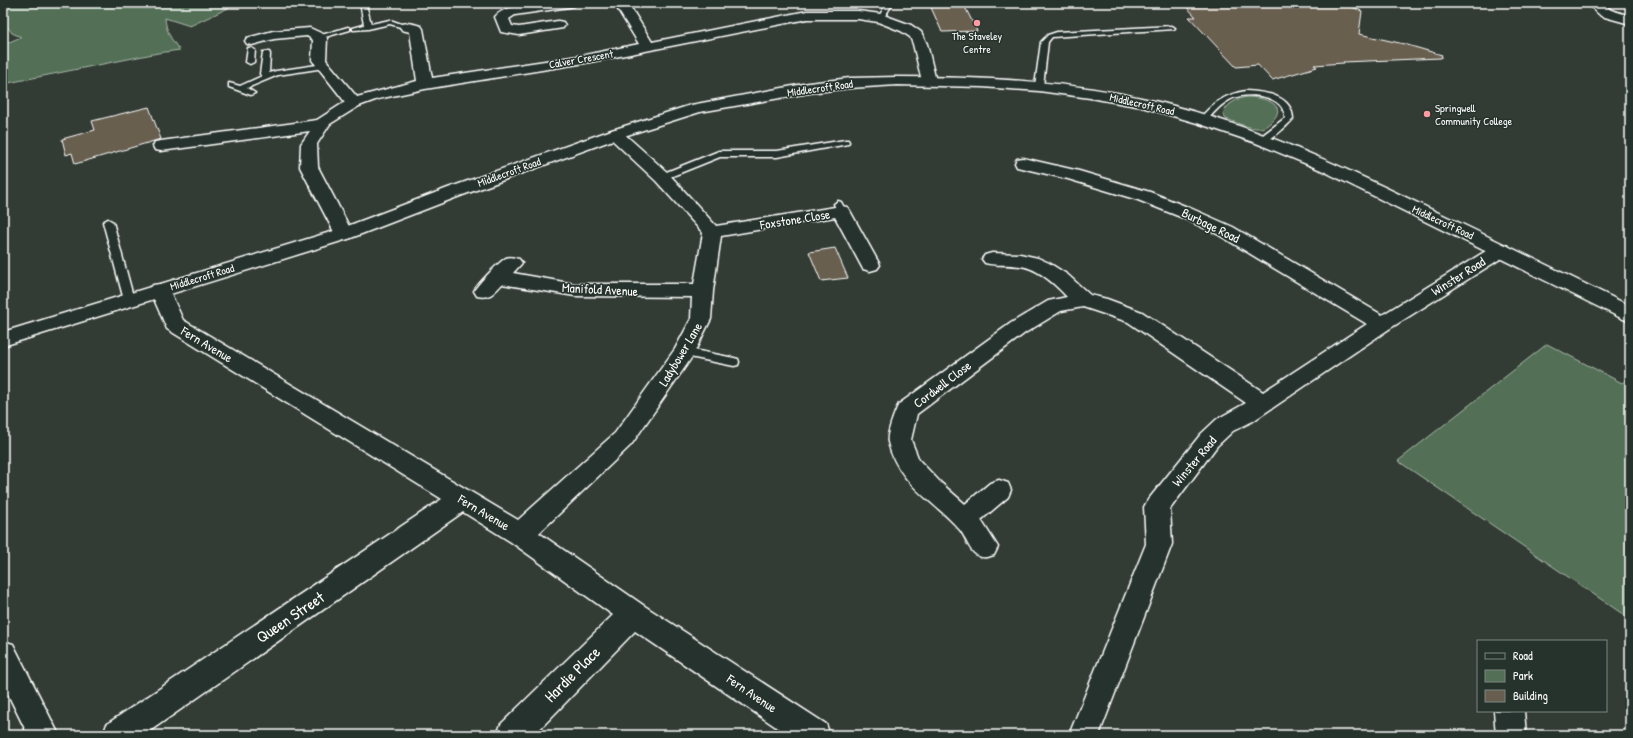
<svg xmlns="http://www.w3.org/2000/svg" width="1633" height="738" viewBox="0 0 1633 738" font-family="'Patrick Hand',sans-serif">
  <style>
    .green { fill: #537057; stroke: #a9b8ab }
    .building { fill: #675e50; stroke: #fff }
    .lines { fill: none; stroke-linecap: round; stroke-linejoin: round }
    .lane-casing { stroke: #fff; stroke-width: 3 }
    .street-casing { stroke: #fff; stroke-width: 3 }
    .secondary-casing { stroke: #fff; stroke-width: 3 }
    .lane { fill: #26332d; fill-rule: evenodd }
    .street { fill: #26332d; fill-rule: evenodd }
    .secondary { fill: #26332d; fill-rule: evenodd }
    .poi-dot { fill: #ff9aa2; stroke: #26332d; stroke-width: 1.5 }
    .labels { text-anchor: middle; stroke-width: 3; stroke-linejoin: round; paint-order: stroke }
    .far-poi-label { font-size: 11px; fill: #fff; stroke: #26332d }
    .far-street-label { font-size: 11px; fill: #fff; stroke: #26332d }
    .street-label { font-size: 13px; fill: #fff; stroke: #26332d }
    .near-street-label { font-size: 16px; fill: #fff; stroke: #26332d }
  </style>
  <rect width="100%" height="100%" fill="#333c34"/>
  <filter id="ink" filterUnits="userSpaceOnUse"><feTurbulence type="fractalNoise" baseFrequency=".025" numOctaves="2"/><feDisplacementMap in="SourceGraphic" scale="8" xChannelSelector="R" yChannelSelector="G"/><feConvolveMatrix kernelMatrix="1 2 1 2 8 2 1 2 1" color-interpolation-filters="sRGB"/></filter>
  <g filter="url(#ink)">
    <path class="green" d="M3,3h236l-49,23 -25,-8c1,13 6,22 15,32l-22,3 -155,31v-40l4,-1 14,-6 -9,-4 -6,-8 -3,1z
      M1247,97c13,0 42,6 26,23 -4,4 -8,8 -13,8 -11,1 -24,-6 -34,-9l-3,-4c1,-10 15,-17 24,-18z
      M1547,344l75,39 8,-6v242l-232,-158z"/>
    <path class="building" d="M929,3h34l14,28 -35,1z
      M1183,3h147l17,2 15,6 -3,23 45,10 38,11 -1,3 -98,4 1,1 -30,2 3,2 -45,13 -14,-15 -22,2 -47,-50h7z
      M149,107l12,32 -86,25 -3,-11 -6,2 -4,-16 33,-9 -3,-9z
      M835,248l13,30 -27,3 -12,-29z"/>
    <g class="lines">
      <defs>
        <path id="lane" d="M887,3h6l-10,16h-4l-1,-1z
          M364,6l3,2 4,16 19,-4 20,7 -3,2 -17,-5 -22,5 -15,1v-2l11,-3 -3,-17z
          M1172,26l3,2 -1,1 -122,8 -4,5 -5,44 -4,2 -4,-2 6,-44 7,-7 9,-3z
          M348,27l2,1v2l-32,9 -3,-2z
          M248,48h3l4,2 -1,12 -4,2 -4,-2z
          M263,52h6l1,2 -1,19 7,-2 48,-7 4,2 -4,2 -46,7 -31,13 8,5 -4,2 -22,-8v-4l11,3 22,-10 -2,-2z
          M1246,91c19,1 46,4 47,28 -6,7 -25,25 -34,23l-1,-2 1,-2 26,-20c0,-23 -37,-27 -54,-19 -10,5 -18,14 -25,23h-3l-4,-2c12,-16 26,-26 47,-29z
          M845,140h3l1,2 -1,2 -71,13h-57l-55,22h-6l-1,-2 1,-2 60,-24h58z
          M838,201l3,1 5,9 -2,2h-6l-4,-9z
          M108,219l5,3 21,78 -1,2 -4,1 -5,-3 -21,-78z
          M684,348l50,10 4,1 1,3 -1,3 -4,1 -54,-11 -1,-3 1,-3z"/>
        <path id="street" d="M544,3h32l-2,3 -5,1 -54,8 -6,4 3,7 7,1 39,-6 5,1 2,3 -2,3 -44,7 -18,-3 -6,-15c9,-12 35,-12 49,-14z
          M614,3h14l24,39 155,-31h51l23,3 30,11 10,7 6,12 9,37 -2,3 -5,1 -5,-1 -2,-3 -9,-37 -3,-7 -9,-6 -23,-9 -20,-3h-51l-222,44 -160,26 -47,10 -19,7 -29,18 -13,20 1,23 35,67 -2,4 -7,2 -7,-2 -2,-4 -35,-67 1,-23 9,-13 -149,20 -6,-1 -2,-4 2,-4 6,-1 156,-21 28,-18 -33,-42 1,-20 -6,-4 -33,3 -22,6 -5,-1 -2,-3 2,-3 26,-7 37,-3 15,7 2,3 -1,22 31,37 60,-16 -7,-49 -8,-2 -2,-3 2,-3c7,-2 12,0 19,2l2,3 9,49 153,-23 54,-11z
          M1587,3h15l9,7 19,6v8l-29,-8z
          M615,129l6,2 47,42 48,53 125,-20 6,1 3,4 30,54 -3,4 -7,2 -7,-2 -28,-52 -114,19 -8,55 -2,28 -19,38 -61,88 -92,88 104,72 183,119 4,11h-42l-153,-104 -101,104h-37l4,-11 112,-109 -102,-73 -48,-30 -319,223h-41l4,-11 335,-225 -275,-170 -17,-39 3,-5 7,-1 7,1 16,35 335,200 97,-87 60,-84 16,-30 1,-22 -117,-1 -73,-12c-8,9 -13,15 -25,12l-3,-5c4,-7 25,-29 32,-33 5,-2 8,0 13,1l3,4 -9,10 62,11h119l9,-51 -47,-52 -47,-44 -2,-3 2,-3z
          M1023,158l56,13 71,21 40,16 43,19 149,88 112,-69 7,-2 7,2 3,4 -3,4 -119,75 -136,92 -20,10 -16,15 -47,63 2,35 -73,191h-30l77,-191 -2,-37 4,-7 53,-66 16,-15 29,-16 -118,-81 -45,-15 -22,4 -36,22 -108,81 -6,26 8,20 22,23 24,21 25,-21 9,-3 9,3 3,7 -3,7 -27,23 17,27 -4,8c-6,2 -11,4 -17,0 -8,-4 -11,-18 -17,-25 -26,-30 -62,-45 -72,-88 -2,-7 7,-31 11,-38l112,-81 37,-22 19,-4c-12,-13 -29,-29 -47,-31 -12,-2 -23,0 -35,-3l-3,-4 3,-4 7,-2 28,1 18,4 11,5 19,12 22,20 17,4 35,13 121,80 104,-68 -148,-89 -41,-19 -40,-16 -70,-21 -51,-12 -2,-4 2,-4z
          M3,641l10,3 46,91h-31l-25,-51z
          M1494,711h30l2,24h-30z"/>
        <path id="secondary" d="M897,77c84,0 167,3 249,22 97,22 187,63 276,106 70,33 139,67 208,101v15l-7,-2 -302,-149 -65,-27 -59,-20 -55,-16 -52,-9 -51,-7 -57,-4 -85,-2 -47,3 -41,5 -109,19 -79,25 -161,59 -109,42 -348,108v-14l334,-102 111,-42 161,-57 82,-26 118,-22 41,-5z"/>
      </defs>
      <use href="#lane" class="lane-casing"/>
      <use href="#street" class="street-casing"/>
      <use href="#secondary" class="secondary-casing"/>
      <use href="#lane" class="lane"/>
      <use href="#street" class="street"/>
      <use href="#secondary" class="secondary"/>
    </g>
  </g>
  <g class="poi-dot">
    <circle cx="977" cy="23" r="4"/>
    <circle cx="1427" cy="114" r="4"/>
  </g>
  <g class="labels">
    <g class="far-poi-label">
      <text x="977" y="40">The Staveley<tspan x="977" dy="13">Centre</tspan></text>
      <text x="1435" y="112" text-anchor="start">Springwell<tspan x="1435" dy="13">Community College</tspan></text>
    </g>
    <g class="far-street-label">
      <text transform="translate(581 59) rotate(-10)" y="4">Calver Crescent</text>
      <text transform="translate(820 88) rotate(-8)" y="4">Middlecroft Road</text>
      <text transform="translate(1142 104) rotate(13)" y="4">Middlecroft Road</text>
      <text transform="translate(509 172) rotate(-20)" y="4">Middlecroft Road</text>
      <text transform="translate(1443 222) rotate(25)" y="4">Middlecroft Road</text>
      <text transform="translate(202 277) rotate(-17)" y="4">Middlecroft Road</text>
    </g>
    <g class="street-label">
      <text transform="translate(795 219) rotate(-9)" y="5">Foxstone Close</text>
      <text transform="translate(1211 225) rotate(26)" y="5">Burbage Road</text>
      <text transform="translate(1458 276) rotate(-32)" y="5">Winster Road</text>
      <text transform="translate(600 289) rotate(3)" y="5">Manifold Avenue</text>
      <text transform="translate(207 344) rotate(31)" y="5">Fern Avenue</text>
      <text transform="translate(680 354) rotate(-59)" y="5">Ladybower Lane</text>
      <text transform="translate(942 384) rotate(-37)" y="5">Cordwell Close</text>
      <text transform="translate(1194 461) rotate(-50)" y="5">Winster Road</text>
      <text transform="translate(484 512) rotate(31)" y="5">Fern Avenue</text>
      <text transform="translate(752 693) rotate(34)" y="5">Fern Avenue</text>
    </g>
    <g class="near-street-label">
      <text transform="translate(290 617) rotate(-34)" y="6">Queen Street</text>
      <text transform="translate(572 674) rotate(-45)" y="6">Hardie Place</text>
    </g>
  </g>
  <rect width="1633" height="738" fill="none" stroke="#26332d" stroke-width="16"/>
  <rect x="8" y="8" width="1617" height="722" fill="none" stroke="#fff" stroke-width="1.5" filter="url(#ink)"/>
  <rect x="1477" y="640" width="130" height="72" fill="#26332d" stroke="#7d8581"/>
  <rect x="1485" y="653" width="20" height="6" fill="#26332d" stroke="#7d8581"/>
  <text x="1513" y="660" font-size="12" fill="#ffffff">Road</text>
  <rect x="1485" y="670" width="20" height="12" fill="#537057" stroke="#7d8581"/>
  <text x="1513" y="680" font-size="12" fill="#ffffff">Park</text>
  <rect x="1485" y="690" width="20" height="12" fill="#675e50" stroke="#7d8581"/>
  <text x="1513" y="700" font-size="12" fill="#ffffff">Building</text>
</svg>
